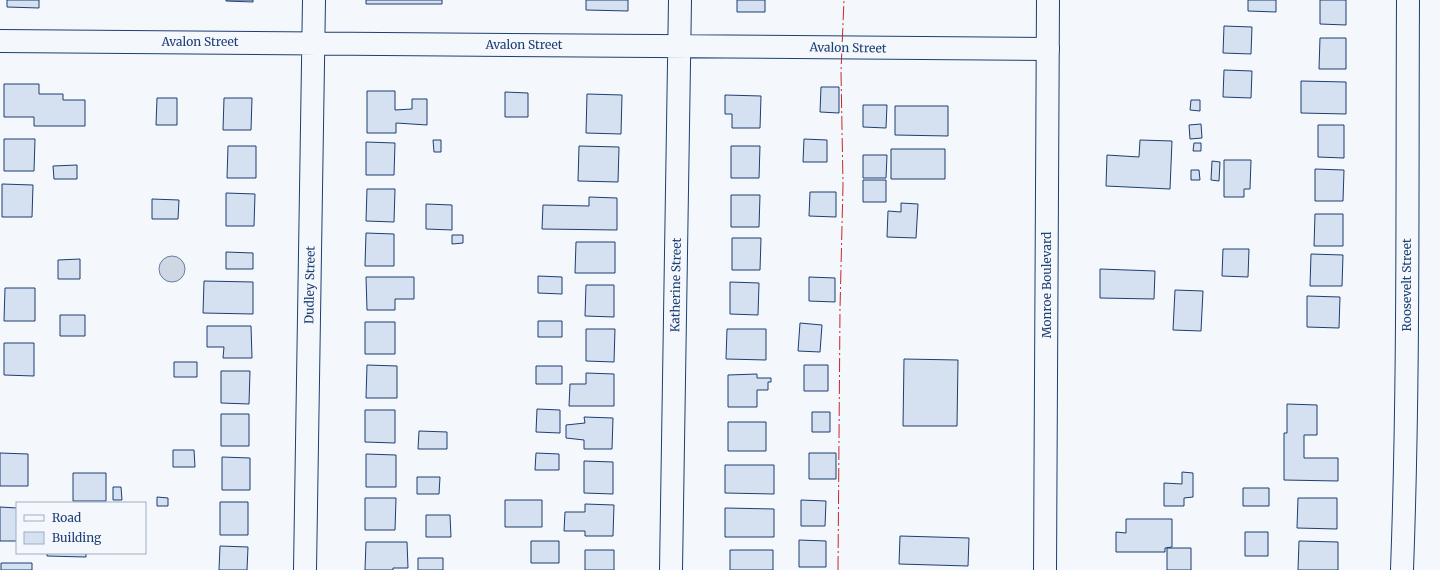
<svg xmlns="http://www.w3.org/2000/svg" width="1440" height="570" viewBox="0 0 1440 570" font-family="Merriweather,serif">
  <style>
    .water { fill: #cfd7e4; stroke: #687fa3 }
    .building { fill: #d5e0f0; stroke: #1d3f73 }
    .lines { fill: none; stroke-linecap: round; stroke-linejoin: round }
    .minor-casing { stroke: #1d3f73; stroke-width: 24 }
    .tertiary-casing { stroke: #1d3f73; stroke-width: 24 }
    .minor { stroke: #f4f7fb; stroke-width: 22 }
    .tertiary { stroke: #f4f7fb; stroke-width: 22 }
    .power { stroke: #c62828; stroke-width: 1; stroke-dasharray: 14 3 2 3; stroke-linecap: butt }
    .labels { text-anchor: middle; stroke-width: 3; stroke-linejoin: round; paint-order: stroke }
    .street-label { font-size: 12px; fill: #1d3f73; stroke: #f4f7fb }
  </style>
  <rect width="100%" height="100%" fill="#f4f7fb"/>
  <path class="water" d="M159 269a13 13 0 1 1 26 0a13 13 0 1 1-26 0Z"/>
  <path class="building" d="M7,0h32v8l-32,-1z
    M226,0h27v2l-27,-1z
    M366,0h76v4h-76z
    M586,0h42v11l-42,-1z
    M737,0h28v12h-28z
    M1248,0h28v12l-28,-1z
    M1320,0h26v25l-26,-1z
    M1224,26l28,1 -1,27 -28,-1z
    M1320,38h26v31h-27z
    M1224,70l28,1 -1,27 -28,-1z
    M1301,81l45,1v32l-45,-1z
    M4,84h35v10h24v6h22v26h-51v-9h-30z
    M821,87h18v26l-19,-1z
    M367,91h28v19l17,-1v-10h15v26l-31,-2v10h-29z
    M505,92l23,1v24h-23z
    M587,94l35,1 -1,39 -35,-1z
    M725,95l36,1 -1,32h-28v-14h-7z
    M157,98h20v27h-21z
    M224,98h28l-1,32h-28z
    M1191,100h9v11l-10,-1z
    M863,105h24l-1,23 -23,-1z
    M895,106h53v30l-53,-1z
    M1201,124l1,14 -12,1 -1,-14z
    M1318,125h26v33l-26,-1z
    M4,139h31l-1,32h-30z
    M804,139l23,1v22h-24z
    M433,140h8v12h-7z
    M1140,140l32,1 -2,48 -64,-3 1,-31 32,2z
    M366,142l29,1 -1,32h-28z
    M1194,143h7v8h-8z
    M228,146h28v32h-29z
    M579,146l40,1 -1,35 -40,-1z
    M731,146h29l-1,32h-28z
    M891,149h54v30h-54z
    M863,155h24l-1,23h-23z
    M1224,160h27l-1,29h-6v8h-20z
    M1212,161l8,1 -1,19 -8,-1z
    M77,165v14h-23l-1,-13z
    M1315,169l29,1 -1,31h-28z
    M1191,170h8l1,10h-9z
    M863,180h23v22h-23z
    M2,184l31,1 -1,32h-30z
    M367,189h28l-1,33 -28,-1z
    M810,192h26v25l-27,-1z
    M226,193l29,1 -1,32h-28z
    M731,195h29l-1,32h-28z
    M589,197l28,1v32l-75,-1 1,-24 46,1z
    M152,199l27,1 -1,19h-26z
    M901,203l17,1 -2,34 -29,-1 1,-26 13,1z
    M426,204l26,1v25l-26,-1z
    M1315,214h28v32h-29z
    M366,233l28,1v32h-29z
    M452,235h11v8l-11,1z
    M732,238h29l-1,32h-28z
    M576,242h39v31h-40z
    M1223,249h26l-1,28 -26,-1z
    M226,252l27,1v16h-27z
    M1311,254l32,1 -1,31h-32z
    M80,259v20h-22v-19z
    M1100,269l55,2 -1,28 -54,-1z
    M538,276l24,1v17l-24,-1z
    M366,277h48v22h-19v11h-28z
    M809,277l26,1v24l-26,-1z
    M204,281l49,1v32l-50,-1z
    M730,282l29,1 -1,32 -28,-1z
    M586,285h28v32l-29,-1z
    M5,288h30v33h-31z
    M1175,290l28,1 -2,40 -28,-1z
    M1307,296l33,1 -1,31 -32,-1z
    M60,315h25v21h-25z
    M538,321h24v16h-24z
    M365,322h30v32h-30z
    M800,323l22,2 -2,27 -22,-1z
    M207,326h44l1,32h-29l1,-11h-17z
    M586,329h29l-1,33 -28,-1z
    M727,329h39v31l-40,-1z
    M4,343h30v33l-30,-1z
    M904,359l54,1 -1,66h-54z
    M174,362h23v15h-23z
    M367,365l30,1v32h-31z
    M804,365h24v26h-24z
    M536,366h26v18h-26z
    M221,371h29l-1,33 -28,-1z
    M586,373l28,1v32h-45l1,-22h16z
    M757,374v4h14v4h-3v8h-11v17h-29v-32z
    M1287,404l30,1v30h-13v23h34v23l-54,-1v-47h3z
    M537,409l23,1v23l-24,-1z
    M365,410h30v33l-30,-1z
    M812,412h18v20h-18z
    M221,414h28v32h-28z
    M584,417l29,1 -1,31h-28v-9l-18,-2v-13l19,-2z
    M728,422h38v29h-38z
    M419,431l28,1v17h-29z
    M173,450h21l1,17h-22z
    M0,453l28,1v32h-28z
    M536,453l23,1v16h-24z
    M809,453h27v26h-27z
    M366,454l30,1v32h-30z
    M222,457l28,1v32h-28z
    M584,461l29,1v32l-29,-1z
    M725,465h49v29l-49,-1z
    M1182,472l11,1v24l-9,1v8h-20v-23l18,1z
    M73,473h33v28h-33z
    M417,477h23l-1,17h-22z
    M113,487h8l1,13h-9z
    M1243,488h26v18h-26z
    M157,497l11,1v8h-11z
    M365,498h31l-1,32h-30z
    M1298,498h39v31l-40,-1z
    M505,500h37v27h-37z
    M801,500l25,1 -1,25h-24z
    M220,502h28v33h-28z
    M585,504l29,1 -1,31h-28v-5h-21l1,-19h20z
    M0,507l17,1v33h-17z
    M725,508l49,1v28h-49z
    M426,515h24l1,22h-25z
    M1126,519h46v28l-7,1v4h-49v-20l10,1z
    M1245,532h23v24h-23z
    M900,536l69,2 -1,28 -69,-2z
    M799,540l27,1v26h-27z
    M531,541h28v22h-28z
    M1299,541l39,1v28h-40z
    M366,542h41l1,26h-15v2h-28z
    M220,546l28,1 -1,23h-28z
    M1167,548h24v22h-24z
    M585,550h29v20h-29z
    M730,550h43v20h-43z
    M47,553h39v4l-39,-1z
    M418,558h25v12h-25z
    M1,563h31v7h-31z"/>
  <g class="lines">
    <defs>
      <path id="minor" d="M0,41l1048,8
        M305,570l9,-570
        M671,570l9,-570
        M1402,570c7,-190 5,-380 6,-570"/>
      <path id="tertiary" d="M1045,570l3,-570"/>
    </defs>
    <use href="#minor" class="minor-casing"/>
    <use href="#tertiary" class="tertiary-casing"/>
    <use href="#minor" class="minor"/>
    <use href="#tertiary" class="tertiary"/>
    <path class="power" d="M838,570l2,-261 3,-124 -2,-114 3,-71"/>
  </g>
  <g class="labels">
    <g class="street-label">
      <text x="200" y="46">Avalon Street</text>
      <text x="524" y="49">Avalon Street</text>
      <text transform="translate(848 48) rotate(1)" y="4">Avalon Street</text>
      <text transform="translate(310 285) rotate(-89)" y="4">Dudley Street</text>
      <text transform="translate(676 285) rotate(-89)" y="4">Katherine Street</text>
      <text transform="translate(1047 285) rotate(-90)" y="4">Monroe Boulevard</text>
      <text transform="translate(1407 285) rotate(-90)" y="4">Roosevelt Street</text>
    </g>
  </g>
  <rect x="16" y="502" width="130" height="52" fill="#f4f7fb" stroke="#9eadc5"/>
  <rect x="24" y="515" width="20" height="6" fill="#f4f7fb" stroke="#9eadc5"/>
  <text x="52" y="522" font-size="12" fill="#1d3f73">Road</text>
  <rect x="24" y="532" width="20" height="12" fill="#d5e0f0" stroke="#9eadc5"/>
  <text x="52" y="542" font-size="12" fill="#1d3f73">Building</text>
</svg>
